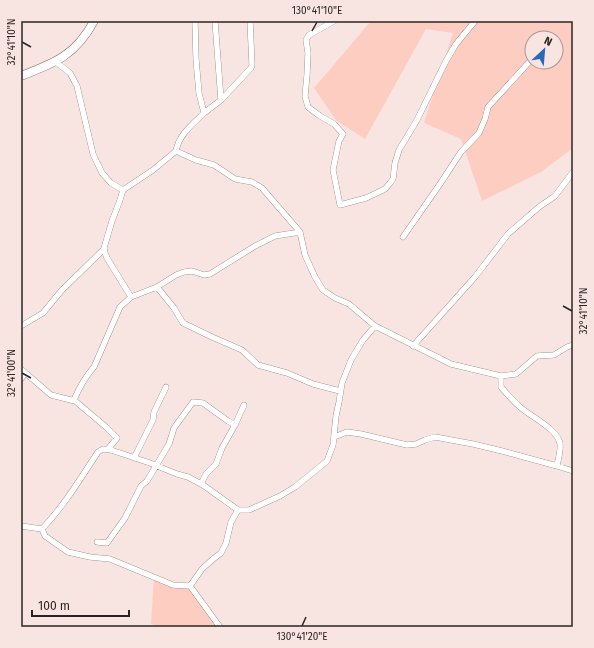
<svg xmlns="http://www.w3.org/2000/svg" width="594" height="648" viewBox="0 0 594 648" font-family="'Fira Sans',sans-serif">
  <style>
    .green { fill: #fecdc2; fill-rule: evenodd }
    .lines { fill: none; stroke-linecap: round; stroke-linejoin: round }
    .street-casing { stroke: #7c6b67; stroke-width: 6 }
    .secondary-casing { stroke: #7c6b67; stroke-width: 9 }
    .street { stroke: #fff; stroke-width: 5.5 }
    .secondary { stroke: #fff; stroke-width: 8 }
    .ticks { fill: none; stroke: #2b2422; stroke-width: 1.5 }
    .neatline { fill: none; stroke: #2b2422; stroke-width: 1.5 }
    .ticks-label { font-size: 10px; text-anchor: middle; fill: #2b2422 }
  </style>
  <rect width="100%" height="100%" fill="#f8e4e0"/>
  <path class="green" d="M371,21h202v127l-32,24 -59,29 -21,-62 -37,-16 29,-90 -27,-4 -61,110 -29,-19 -22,-32zM532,38h24v24h-24z
    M154,577l19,8 17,1 30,41h-61l-8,-3z"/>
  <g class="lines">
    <defs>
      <path id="street" d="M215,21l6,79
        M334,21l-25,14 -3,5 2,13 -1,22 -2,21 3,11 12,9 14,8 9,10 -4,7 -6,29 7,35 26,-7 19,-9 5,-6 3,-4 2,-16 4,-13 18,-30 29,-59 10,-17 19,-23
        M56,62l14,11 7,13 16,68 9,19 9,10 12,7
        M204,113l17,-13 30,-32 1,-3 -2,-44
        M176,151l20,9 18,5 21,14 17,3 10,6 38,44 5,23 10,22 8,13 12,8 14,6 26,22 76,38 50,12 15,-2 21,-18 17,-1 13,-8 6,-2
        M403,237l37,-53 21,-32 18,-19 6,-14 3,-12 44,-48
        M157,287l17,21 9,15 29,14 30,13 16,15 29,8 26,11 27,7
        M131,297l-24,-39 -2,-5 -1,-5 8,-27 8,-21 3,-10 30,-20 23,-19c3,-17 17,-27 28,-38l-5,-20 -3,-34 -1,-38
        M21,326l22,-13 19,-23 42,-41
        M413,346l62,-69 33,-43 31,-27 16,-11 18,-24
        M21,369l30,26 24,6
        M501,376v11c6,7 12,14 19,20 10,9 39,23 40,37 1,7 -2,15 -3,22
        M21,379l4,-6
        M235,425l9,-20
        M334,437l13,-5 14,2 46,11 9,-1 9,-4 10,-3 38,7 29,7 55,15 16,5
        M108,449l9,-11 -11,-11 -32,-27c5,-12 11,-23 20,-33l26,-60 11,-10 26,-10 19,-12 8,-3 8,-1 12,4 6,-1 45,-28 20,-10 25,-4
        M134,458l19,-38 1,-8 12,-25
        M21,526l21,3
        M42,529c22,-23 38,-50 56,-77l5,-3 8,1 39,13 27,11 11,3 15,8 35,25h11l31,-14 15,-9 32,-26 6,-16 3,-29 3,-14 3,-19 9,-23 12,-20 12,-14
        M42,529l3,7 23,16 22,5 20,2 63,26 17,1 30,41
        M97,542l10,1 18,-25 16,-32 6,-5 22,-37 5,-16 19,-26 10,1 25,18 7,4 -13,23 -6,16 -10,10 -5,10
        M190,586l12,-17 11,-10 8,-6 5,-10 5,-21 7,-12"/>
      <path id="secondary" d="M21,76c34,-13 55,-21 73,-55"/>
    </defs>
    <use href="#street" class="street-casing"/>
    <use href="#secondary" class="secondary-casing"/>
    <use href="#street" class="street"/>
    <use href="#secondary" class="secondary"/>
  </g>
  <path class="ticks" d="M312,31l5,-9M22,42l9,5M563,306l9,5M22,373l9,5M302,626l4,-9"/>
  <rect width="594" height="648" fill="none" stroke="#f8e4e0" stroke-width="44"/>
  <g transform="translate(544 50) rotate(26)"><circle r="19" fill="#f8e4e0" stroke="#a69794"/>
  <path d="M0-3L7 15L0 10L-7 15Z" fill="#2769ba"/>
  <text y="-6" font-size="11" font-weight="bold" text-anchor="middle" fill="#2b2422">N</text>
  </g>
  <path d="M32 610v6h97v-6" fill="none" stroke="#2b2422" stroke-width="2"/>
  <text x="38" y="610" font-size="12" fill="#2b2422" stroke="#f8e4e0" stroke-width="3" paint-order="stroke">100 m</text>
  <rect x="22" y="22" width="550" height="604" class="neatline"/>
  <g class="ticks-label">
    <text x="317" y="14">130°41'10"E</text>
    <text transform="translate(11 42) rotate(-90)" y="4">32°41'10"N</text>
    <text transform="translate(583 311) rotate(-90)" y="4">32°41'10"N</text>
    <text transform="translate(11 373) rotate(-90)" y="4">32°41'00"N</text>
    <text x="302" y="640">130°41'20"E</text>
  </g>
</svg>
